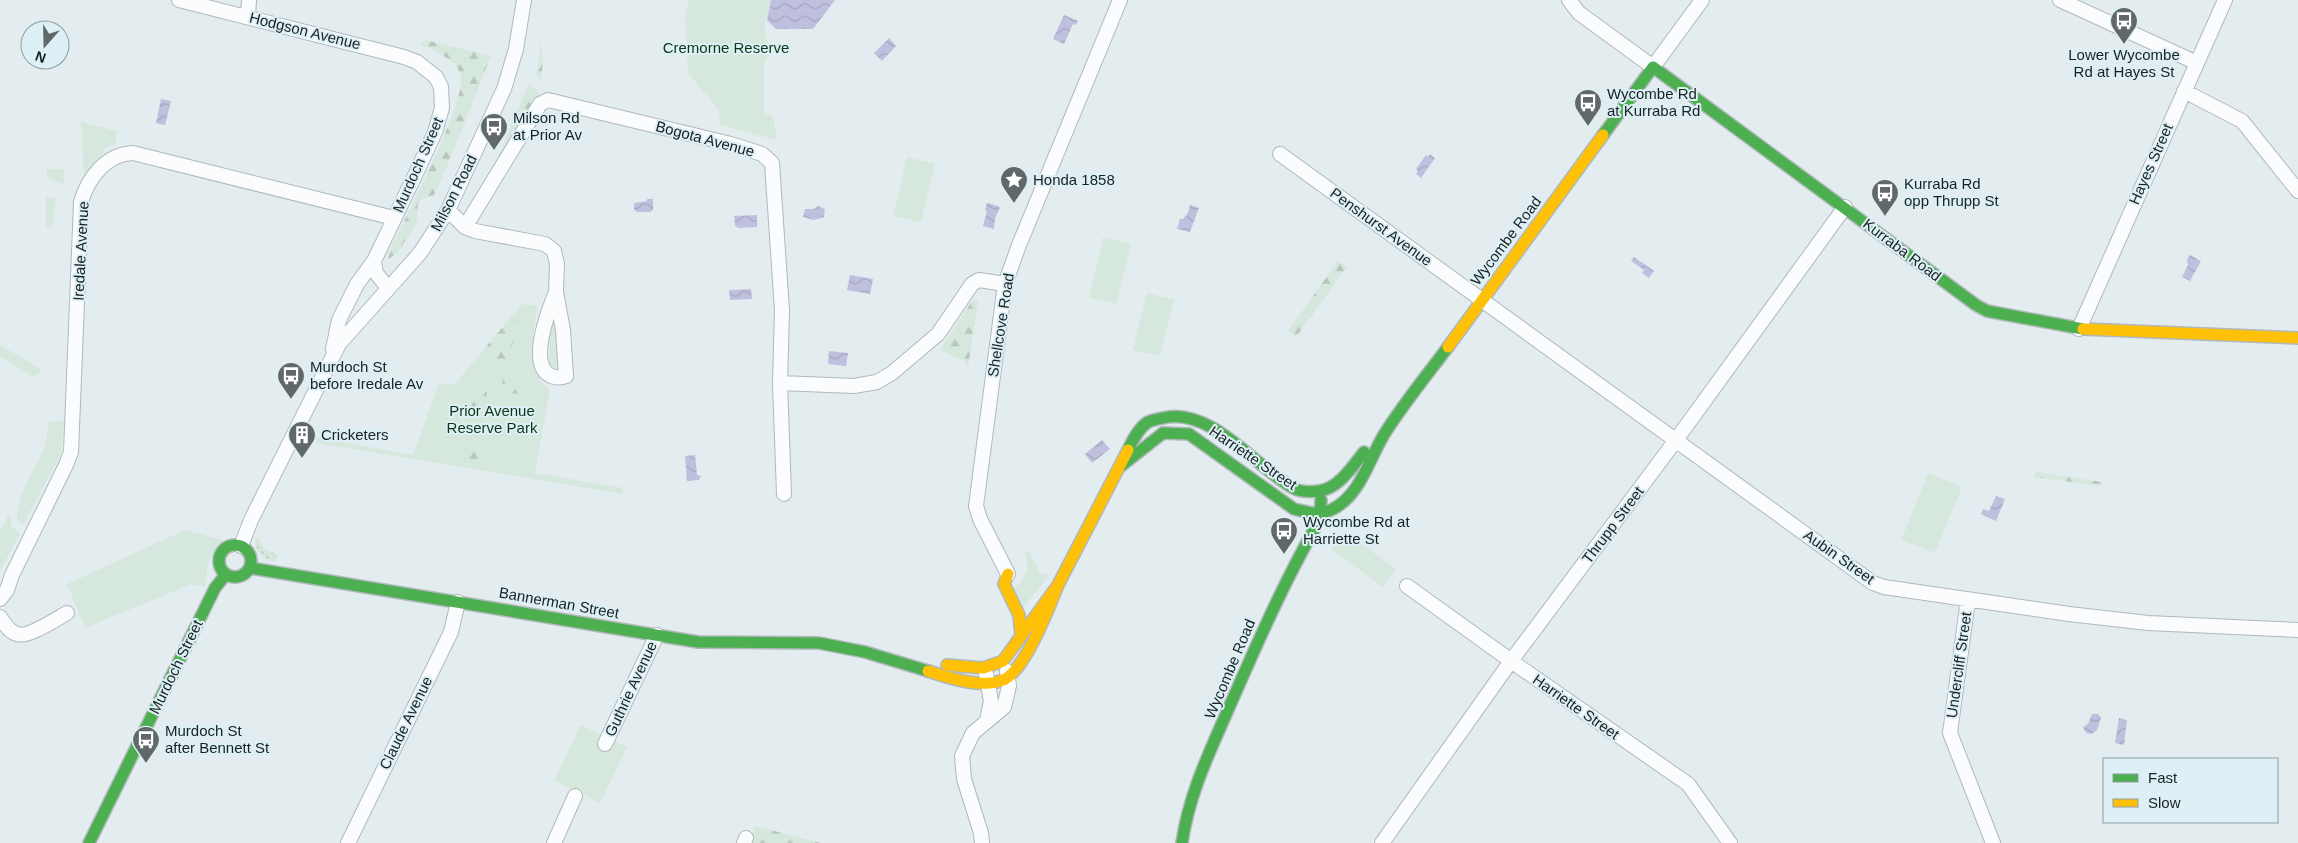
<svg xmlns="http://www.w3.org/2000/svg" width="2298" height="843" viewBox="0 0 2298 843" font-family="Helvetica,sans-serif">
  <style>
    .green { fill: #d6e8dd }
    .forest { fill: url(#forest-firs) }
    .garden { fill: url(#garden-dots) }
    .water { fill: url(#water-waves) }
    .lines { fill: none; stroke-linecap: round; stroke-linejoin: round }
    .street-casing { stroke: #b1b8bb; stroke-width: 16 }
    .fast-casing { stroke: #b1b8bb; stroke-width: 14 }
    .slow-casing { stroke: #b1b8bb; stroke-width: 14 }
    .street { stroke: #fbfcfd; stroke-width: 14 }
    .fast { stroke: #4caf50; stroke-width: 11 }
    .slow { stroke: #ffc107; stroke-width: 11 }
    .labels { text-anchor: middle; stroke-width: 4; stroke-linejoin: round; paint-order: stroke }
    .street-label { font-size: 15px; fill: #1a2123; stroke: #ddf0f5 }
    .park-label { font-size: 15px; fill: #0c3618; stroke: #ddf0f5 }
    .poi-label { font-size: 15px; fill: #1a2123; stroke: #ddf0f5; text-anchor: start }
  </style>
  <defs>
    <pattern id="forest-firs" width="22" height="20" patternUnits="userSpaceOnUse" patternTransform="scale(1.25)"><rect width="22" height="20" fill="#d6e8dd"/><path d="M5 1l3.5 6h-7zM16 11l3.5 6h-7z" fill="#b7c7bd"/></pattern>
    <pattern id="garden-dots" width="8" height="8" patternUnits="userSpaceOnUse" patternTransform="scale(1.25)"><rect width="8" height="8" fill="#d6e8dd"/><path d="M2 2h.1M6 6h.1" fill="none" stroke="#b7c7bd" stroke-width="1.8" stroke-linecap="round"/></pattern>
    <pattern id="water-waves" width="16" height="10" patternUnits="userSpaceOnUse" patternTransform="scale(1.25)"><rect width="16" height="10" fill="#bfc0de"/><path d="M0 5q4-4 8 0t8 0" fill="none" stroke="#a4a5be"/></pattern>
  </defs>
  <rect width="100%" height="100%" fill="#e3ecef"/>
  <path class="green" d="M689,0h82c-4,19 -15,37 5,49l-12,13v51l9,3 4,24 -57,-15 -1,-15 -31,-37 -3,-60z
    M80,122l37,9 -2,14 -8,1 -12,19 -11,12 -2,-46z
    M907,157l28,7 -14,58 -28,-6z
    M47,169h17v15l-17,-5z
    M46,197l10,2 -4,30 -6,-3z
    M1103,237l28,7 -15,60 -27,-6z
    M1147,293l27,7 -14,56 -27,-6z
    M522,304l16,2c-4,25 -15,67 12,83l-15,84 88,15v6l-307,-51 2,-5 95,17 26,-72 15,2z
    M551,321l3,1c5,10 11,39 1,46l-5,-2 -1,-3z
    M0,345l41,24v3l-8,5 -33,-21z
    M64,421l-3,33 -38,71 -6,-5c1,-24 12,-43 23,-63 6,-10 7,-24 9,-35z
    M1928,473l34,14 -27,66 -34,-13z
    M9,514l3,13 8,7 -20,37v-40z
    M185,530l38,10c-14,17 -17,24 -17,47l-15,-3 -106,44 -18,-44z
    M1344,531l52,38 -13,18 -52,-38z
    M1029,550l11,23 10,1 -27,34 -9,-19c9,-9 18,-22 11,-35z
    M581,725l46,22 -27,56 -46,-23z"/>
  <path class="forest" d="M426,40l65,16 -43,108 -14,31 -14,5c-5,9 -1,15 -4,25l-19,28 -8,6 -1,-5c15,-31 77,-149 73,-177 -3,-17 -27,-27 -41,-33z
    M541,44l2,15 -2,22 -5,-5z
    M529,83l10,11c-16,19 -24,43 -41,62z
    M1338,261l9,6 -51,70 -8,-6z
    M972,301h6l-10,66 -4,-6 -24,-11z
    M508,321h11l3,4 -18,37 -7,-1 -8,-12h-5z
    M508,369l17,10 -6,15 -17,-2 1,-20z
    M472,390l15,2 -6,46 -5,8 7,13 -1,3 -15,-2 -3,-10z
    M2036,472l66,10 -1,4 -67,-9z
    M755,826l66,17h-72z"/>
  <path class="garden" d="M255,538l5,1c2,11 8,13 18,15l-3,8c-14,-4 -19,-9 -20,-24z"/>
  <path class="water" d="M771,0h64l-22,29h-37l-9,-9z
    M1064,15l14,6 -2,4 -3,-1 -9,20 -11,-5z
    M889,38l7,8 -14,15 -8,-8z
    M161,99l10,2 -6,24 -9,-2z
    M1430,154l5,4 -14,20 -5,-4 2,-3 -2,-2 10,-14 2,2z
    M647,199h6v11l-3,2h-13l-3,-3v-6l13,-2z
    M987,203l11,3 2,2 -5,10 -1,11 -11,-3 4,-15 -2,-1z
    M1190,205l9,3 -9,24 -13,-3 3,-10h3l5,-6z
    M818,206l7,3 -1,8 -10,3 -11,-3 2,-8h9z
    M757,215v12l-19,1 -3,-3 -1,-9z
    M2190,255l11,6 -11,20 -8,-4 6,-12 -1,-6z
    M1634,257l20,14 -5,7 -7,-5 2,-3 -13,-9z
    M850,275l23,4 -3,15 -23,-4z
    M751,289l1,10 -22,1 -1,-10z
    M829,351l19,2 -2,13 -18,-2z
    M1102,440l8,9 -18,14 -7,-9z
    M695,455l2,20 4,1 -2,4 -12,1 -2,-25z
    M1996,496l9,3 -9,22 -15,-7 2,-5 6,2z
    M2092,714h6l3,4 -4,12 -6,4 -5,-1 -3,-6 5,-3z
    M2119,718l8,2 -3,25 -9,-2z"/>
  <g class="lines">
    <defs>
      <path id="street" d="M179,0l225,57 13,5 19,15 5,10 1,21 -7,24 -17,37 -44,92 -17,23 -18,36 -6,29
        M1569,0l10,13 74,54 49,-67
        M2060,0l137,63
        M248,16l1,-16
        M2184,91l58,30 56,70
        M1280,154l593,429 11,4 185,27 79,9 150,7
        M448,210l17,17 10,4 70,13 9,7 3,13 -1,28 7,38 3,46c-5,2 -9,2 -15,0 -24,-11 -2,-67 5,-84
        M465,227l75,-123 8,-4 183,44 31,10 10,9 10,147 -2,73 4,111
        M374,261l2,12 12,15
        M2079,329l146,-329
        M780,383l74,3 23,-4 15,-9 46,-39 34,-50 7,-4 26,4
        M241,546l10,-26 88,-176 81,-91 28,-43 56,-121 12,-40 8,-49
        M1008,574l-28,-55 -4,-13 29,-222 14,-39 101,-245
        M1407,586l114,82 167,116 42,59
        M0,599l7,-9 5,-15 54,-110 5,-13 10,-250c7,-24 25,-48 52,-49l261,65
        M1968,600l-18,133 43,110
        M0,617c4,6 9,15 17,17 11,4 39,-15 50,-21
        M986,674l5,27 -4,19
        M605,744l52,-109
        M348,843l103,-211 7,-30
        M554,843l21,-47
        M744,843l2,-5
        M982,843l-1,-10 -17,-54 -2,-23 11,-23 31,-26 5,-21 -2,-15
        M1382,843l129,-182 165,-221 169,-233"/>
      <path id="fast" d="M1603,135l50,-68 323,238 11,6 96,18
        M1128,450c4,-9 12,-23 20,-28 4,-2 10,-3 15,-4 47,-12 93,49 130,70 7,4 18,4 26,3 19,-2 34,-25 45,-39
        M1121,466l42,-33 26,1 105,75c13,3 24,7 37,1 30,-14 38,-52 54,-77 19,-30 42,-58 63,-86
        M219 561a16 16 0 1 1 32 0a16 16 0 1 1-32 0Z
        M250,568l448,74 121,1 46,9 63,19
        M89,843l126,-255 11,-14
        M1182,843c7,-50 29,-94 49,-140 26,-59 52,-119 84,-175l5,-14 1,-14"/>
      <path id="slow" d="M2083,329l215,9
        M1448,347l155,-212
        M1008,574l-4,10 15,31 2,20
        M947,665l36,3 20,-7 55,-76 70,-135
        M928,671c21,7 54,18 75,9 22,-9 46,-73 55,-95"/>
    </defs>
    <use href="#street" class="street-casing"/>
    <use href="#fast" class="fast-casing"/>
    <use href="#slow" class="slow-casing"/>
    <use href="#street" class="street"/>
    <use href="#fast" class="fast"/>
    <use href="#slow" class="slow"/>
  </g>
  <defs>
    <symbol id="bus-pin" viewBox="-11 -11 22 30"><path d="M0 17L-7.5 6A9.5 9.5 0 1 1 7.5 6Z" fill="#60686a" stroke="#ddf0f5"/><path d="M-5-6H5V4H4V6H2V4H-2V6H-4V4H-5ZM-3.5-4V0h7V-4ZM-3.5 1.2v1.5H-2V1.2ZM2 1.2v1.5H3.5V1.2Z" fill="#fff"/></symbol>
    <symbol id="sight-pin" viewBox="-11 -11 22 30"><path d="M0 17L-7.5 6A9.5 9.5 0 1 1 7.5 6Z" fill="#60686a" stroke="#ddf0f5"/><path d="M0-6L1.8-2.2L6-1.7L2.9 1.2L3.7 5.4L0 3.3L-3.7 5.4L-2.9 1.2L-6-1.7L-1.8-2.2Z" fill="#fff"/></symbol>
    <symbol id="building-pin" viewBox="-11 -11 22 30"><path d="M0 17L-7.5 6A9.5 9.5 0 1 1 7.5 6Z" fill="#60686a" stroke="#ddf0f5"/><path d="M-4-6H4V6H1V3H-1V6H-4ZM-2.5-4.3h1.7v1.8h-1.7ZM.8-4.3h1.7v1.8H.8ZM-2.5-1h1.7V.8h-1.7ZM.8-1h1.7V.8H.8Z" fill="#fff"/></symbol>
  </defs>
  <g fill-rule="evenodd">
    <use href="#bus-pin" x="2108" y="5" width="32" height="43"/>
    <use href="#bus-pin" x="1572" y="87" width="32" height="43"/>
    <use href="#bus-pin" x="478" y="111" width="32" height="43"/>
    <use href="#sight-pin" x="998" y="164" width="32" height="43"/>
    <use href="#bus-pin" x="1869" y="177" width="32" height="43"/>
    <use href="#bus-pin" x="275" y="360" width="32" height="43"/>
    <use href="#building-pin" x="286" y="419" width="32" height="43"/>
    <use href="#bus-pin" x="1268" y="515" width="32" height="43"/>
    <use href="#bus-pin" x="130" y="724" width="32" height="43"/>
  </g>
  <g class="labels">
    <g class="street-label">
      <text transform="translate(305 31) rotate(14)" y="5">Hodgson Avenue</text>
      <text transform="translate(705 139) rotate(15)" y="5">Bogota Avenue</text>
      <text transform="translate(2151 164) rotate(-66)" y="5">Hayes Street</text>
      <text transform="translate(418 165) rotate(-66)" y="5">Murdoch Street</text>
      <text transform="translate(454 193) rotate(-63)" y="5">Milson Road</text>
      <text transform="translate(1381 227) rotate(36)" y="5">Penshurst Avenue</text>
      <text transform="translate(1506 241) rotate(-53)" y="5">Wycombe Road</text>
      <text transform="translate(1902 250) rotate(37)" y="5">Kurraba Road</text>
      <text transform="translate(81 251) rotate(-87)" y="5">Iredale Avenue</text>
      <text transform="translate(1001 325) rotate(-81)" y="5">Shellcove Road</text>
      <text transform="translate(1253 458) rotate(34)" y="5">Harriette Street</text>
      <text transform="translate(1613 525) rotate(-53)" y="5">Thrupp Street</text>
      <text transform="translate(1839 557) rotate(35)" y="5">Aubin Street</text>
      <text transform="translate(559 603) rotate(10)" y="5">Bannerman Street</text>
      <text transform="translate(1959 665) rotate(-82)" y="5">Undercliff Street</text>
      <text transform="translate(176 667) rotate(-64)" y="5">Murdoch Street</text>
      <text transform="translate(1230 669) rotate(-67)" y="5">Wycombe Road</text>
      <text transform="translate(631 689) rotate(-65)" y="5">Guthrie Avenue</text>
      <text transform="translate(1576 707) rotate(35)" y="5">Harriette Street</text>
      <text transform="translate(406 723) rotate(-64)" y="5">Claude Avenue</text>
    </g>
    <g class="park-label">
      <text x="726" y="53">Cremorne Reserve</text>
      <text x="492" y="416">Prior Avenue<tspan x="492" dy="17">Reserve Park</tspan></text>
    </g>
    <g class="poi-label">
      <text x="2124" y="60" text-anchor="middle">Lower Wycombe<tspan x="2124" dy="17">Rd at Hayes St</tspan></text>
      <text x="1607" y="99">Wycombe Rd<tspan x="1607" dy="17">at Kurraba Rd</tspan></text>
      <text x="513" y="123">Milson Rd<tspan x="513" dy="17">at Prior Av</tspan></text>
      <text x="1033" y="185">Honda 1858</text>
      <text x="1904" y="189">Kurraba Rd<tspan x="1904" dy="17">opp Thrupp St</tspan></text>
      <text x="310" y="372">Murdoch St<tspan x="310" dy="17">before Iredale Av</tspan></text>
      <text x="321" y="440">Cricketers</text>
      <text x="1303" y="527">Wycombe Rd at<tspan x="1303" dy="17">Harriette St</tspan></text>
      <text x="165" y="736">Murdoch St<tspan x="165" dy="17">after Bennett St</tspan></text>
    </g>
  </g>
  <rect x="2103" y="758" width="175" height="65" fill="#ddf0f5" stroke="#8f9da1"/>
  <rect x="2113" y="774" width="25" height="8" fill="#4caf50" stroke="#8f9da1"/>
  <text x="2148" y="783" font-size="15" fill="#1a2123">Fast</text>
  <rect x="2113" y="799" width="25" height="8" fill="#ffc107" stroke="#8f9da1"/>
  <text x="2148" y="808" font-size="15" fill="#1a2123">Slow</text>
  <g transform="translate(45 45) rotate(200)"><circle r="24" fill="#ddf0f5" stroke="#8f9da1"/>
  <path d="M0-4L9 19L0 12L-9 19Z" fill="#60686a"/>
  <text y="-8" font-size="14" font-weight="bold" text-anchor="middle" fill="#1a2123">N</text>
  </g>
</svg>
